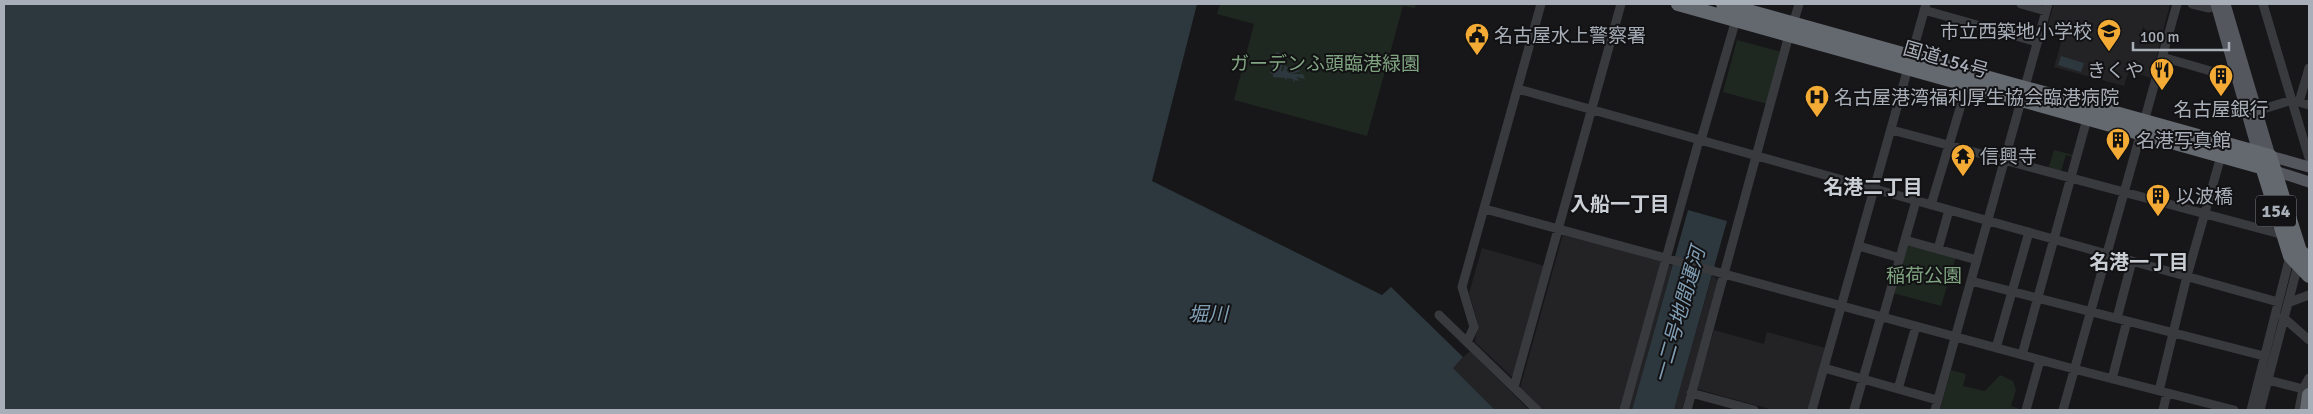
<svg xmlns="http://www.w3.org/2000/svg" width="2313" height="414" viewBox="0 0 2313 414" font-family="Signika,'Noto Sans JP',sans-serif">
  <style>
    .built { fill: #232326 }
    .green { fill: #1f2820 }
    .water { fill: #2d373e }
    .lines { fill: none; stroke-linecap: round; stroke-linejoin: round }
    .minor { stroke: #383a3e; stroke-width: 9 }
    .major { stroke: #54575d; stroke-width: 11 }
    .highway { stroke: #64686f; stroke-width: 14 }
    .labels { text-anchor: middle; stroke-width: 4; stroke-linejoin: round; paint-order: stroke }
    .shield { fill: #121214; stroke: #7c8088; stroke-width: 1 }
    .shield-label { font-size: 18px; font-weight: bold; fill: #a9afb9 }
    .poi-label { font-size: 19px; fill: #a9afb9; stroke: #121214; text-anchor: start }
    .street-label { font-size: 19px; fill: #a9afb9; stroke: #121214 }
    .park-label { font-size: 19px; fill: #80a481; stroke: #121214 }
    .neighbourhood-label { font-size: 20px; font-weight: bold; fill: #caced5; stroke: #121214 }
    .water-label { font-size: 20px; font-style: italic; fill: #809eb4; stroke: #121214 }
  </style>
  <rect width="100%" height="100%" fill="#171719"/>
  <path class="built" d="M2054,4h116l-19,74 -22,-7 -5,15 -70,-19 9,-31 -17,-5z
    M1563,234l98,27 -40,149h-78l-23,-22z
    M1482,248l63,18 -32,112 -38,-36 3,-19 -9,-30z
    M1667,264l5,2 -40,144h-6z
    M1712,276l4,2 2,4 -36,128h-8z
    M1714,330l50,14 3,-12 58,16 -17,62h-35l-76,-21z
    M1470,351l59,59h-34l-43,-43z"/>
  <path class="green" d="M1220,4h196l-1,4 -12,-2 -36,130 -133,-36 20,-76 -37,-10z
    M1737,40l45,12 -15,52 -44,-12z
    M2054,150l19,5 -1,2 -6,-2 -6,19 -12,-4z
    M1907,243l49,14 -15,49 -48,-13z
    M1951,370l15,4 -3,12 22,5 15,-16 13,6 3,9 -5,16 12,4h-83z"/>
  <path class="water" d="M4,4h1193l-45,177 230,114 9,-8 72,70 -10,11 42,42h-1491z
    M1276,52l7,2 2,4 -4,13h2l2,-7 1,3 5,-1 -5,4 3,3 10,-6 -1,3 3,1 -10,3h12l2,5 -9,-2 4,4 -5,-1 -1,3 -1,-4 -6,-1v3l-2,-3 -12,-1v-3l-3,-1z
    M2061,56l23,7 -3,9 -23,-7z
    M1688,210l39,11 -53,189h-42z"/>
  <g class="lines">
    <path class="minor" d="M2021,4l25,7
      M2192,4l17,4 8,-2
      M2263,4l46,154
      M1924,10l113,32
      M1793,24l6,-20
      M2162,57l66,19 8,-1
      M1518,89l760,213
      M2299,102l10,-34
      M2257,111l35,-11 17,5
      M1892,130l392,105
      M1701,140l36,-124
      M1931,205l36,-120
      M1485,209l589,160 160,41
      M1905,240l72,20
      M1859,246l41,12
      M1938,249l11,-39
      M1971,281l293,75
      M2290,302l19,-7
      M1439,315l98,95
      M1883,317l33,-116
      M2283,317l26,23
      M2117,318l15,-57
      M1467,342l7,-15 -12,-40 79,-283
      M1996,348l33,-116
      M2022,355l65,-236
      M1824,368l113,32
      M2112,379l15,-58
      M2268,380l35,9
      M1514,387l107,-383
      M1898,389l18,-63
      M2159,391l28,-115 34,-120
      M1691,393l63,17
      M1624,410l75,-270
      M1687,410l102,-375
      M1812,410l114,-406
      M1854,410l27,-94
      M1935,410l113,-406
      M2026,410l14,-50
      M2063,410l114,-406
      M2163,410l4,-17
      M2251,410l39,-154 3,-1
      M2260,410l39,-149
      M2299,410l4,-21 6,-11"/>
    <path class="major" d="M2216,4l42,148
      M2225,4l45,152 39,11
      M2275,171l34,11"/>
    <path class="highway" d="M1678,4l597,167
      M1723,4l547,152 30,95 9,8
      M2260,160l30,96 19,20
      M2307,410l2,-15"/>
  </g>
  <defs>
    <symbol id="school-pin" viewBox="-11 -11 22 30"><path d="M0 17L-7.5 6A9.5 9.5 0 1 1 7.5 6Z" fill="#f3ab35" stroke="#121214"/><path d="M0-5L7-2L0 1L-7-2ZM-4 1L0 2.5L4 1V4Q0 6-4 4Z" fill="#111"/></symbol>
    <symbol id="civic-pin" viewBox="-11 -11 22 30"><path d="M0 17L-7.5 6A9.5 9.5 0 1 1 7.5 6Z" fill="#f3ab35" stroke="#121214"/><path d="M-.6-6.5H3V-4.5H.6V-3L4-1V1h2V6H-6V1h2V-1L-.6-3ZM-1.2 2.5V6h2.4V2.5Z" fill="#111"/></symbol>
    <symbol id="restaurant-pin" viewBox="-11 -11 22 30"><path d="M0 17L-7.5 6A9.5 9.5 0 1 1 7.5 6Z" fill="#f3ab35" stroke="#121214"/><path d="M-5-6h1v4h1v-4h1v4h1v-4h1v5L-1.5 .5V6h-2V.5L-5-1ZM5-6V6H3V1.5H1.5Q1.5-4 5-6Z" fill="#111"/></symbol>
    <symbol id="building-pin" viewBox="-11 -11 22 30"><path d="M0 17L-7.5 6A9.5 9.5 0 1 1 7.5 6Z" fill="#f3ab35" stroke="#121214"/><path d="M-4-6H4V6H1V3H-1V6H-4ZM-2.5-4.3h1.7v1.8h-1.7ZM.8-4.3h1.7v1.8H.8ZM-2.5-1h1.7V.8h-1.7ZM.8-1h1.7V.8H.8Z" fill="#111"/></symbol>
    <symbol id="hospital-pin" viewBox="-11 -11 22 30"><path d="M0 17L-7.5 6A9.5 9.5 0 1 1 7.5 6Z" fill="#f3ab35" stroke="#121214"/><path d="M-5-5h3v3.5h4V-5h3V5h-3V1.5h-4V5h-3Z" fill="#111"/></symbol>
    <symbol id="temple-pin" viewBox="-11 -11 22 30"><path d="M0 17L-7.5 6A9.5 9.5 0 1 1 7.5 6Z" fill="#f3ab35" stroke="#121214"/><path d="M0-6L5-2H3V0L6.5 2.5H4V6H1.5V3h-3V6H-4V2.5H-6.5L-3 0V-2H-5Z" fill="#111"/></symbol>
  </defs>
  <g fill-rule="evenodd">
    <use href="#school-pin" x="2095" y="17" width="28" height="38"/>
    <use href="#civic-pin" x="1463" y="21" width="28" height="38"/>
    <use href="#restaurant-pin" x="2148" y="56" width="28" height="38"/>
    <use href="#building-pin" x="2207" y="62" width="28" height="38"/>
    <use href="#hospital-pin" x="1803" y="83" width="28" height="38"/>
    <use href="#building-pin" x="2104" y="126" width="28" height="38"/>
    <use href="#temple-pin" x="1949" y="142" width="28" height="38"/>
    <use href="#building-pin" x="2144" y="182" width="28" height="38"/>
  </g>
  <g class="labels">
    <rect class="shield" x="2256" y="195.5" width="40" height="31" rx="4"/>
    <g class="shield-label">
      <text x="2276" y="217">154</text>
    </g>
    <g class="poi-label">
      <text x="2092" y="38" text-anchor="end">市立西築地小学校</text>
      <text x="1494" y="42">名古屋水上警察署</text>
      <text x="2144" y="77" text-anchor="end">きくや</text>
      <text x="1834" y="104">名古屋港湾福利厚生協会臨港病院</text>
      <text x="2221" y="116" text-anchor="middle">名古屋銀行</text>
      <text x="2136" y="147">名港写真館</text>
      <text x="1980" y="163">信興寺</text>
      <text x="2176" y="203">以波橋</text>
    </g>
    <g class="street-label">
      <text transform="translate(1946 59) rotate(16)" y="7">国道154号</text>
    </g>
    <g class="park-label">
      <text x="1325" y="70">ガーデンふ頭臨港緑園</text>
      <text x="1924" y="282">稲荷公園</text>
    </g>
    <g class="neighbourhood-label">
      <text x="1873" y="194">名港二丁目</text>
      <text x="1620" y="211">入船一丁目</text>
      <text x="2139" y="269">名港一丁目</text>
    </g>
    <g class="water-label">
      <text x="1208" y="321">堀川</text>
      <text transform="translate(1679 315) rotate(-74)" y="7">一二号地間運河</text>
    </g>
  </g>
  <rect width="2313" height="414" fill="none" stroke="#a9afb9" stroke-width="10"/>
  <path d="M2133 42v8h96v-8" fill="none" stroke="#a9afb9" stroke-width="2.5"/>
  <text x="2140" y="42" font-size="15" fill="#a9afb9" stroke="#121214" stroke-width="4" paint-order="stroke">100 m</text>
</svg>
